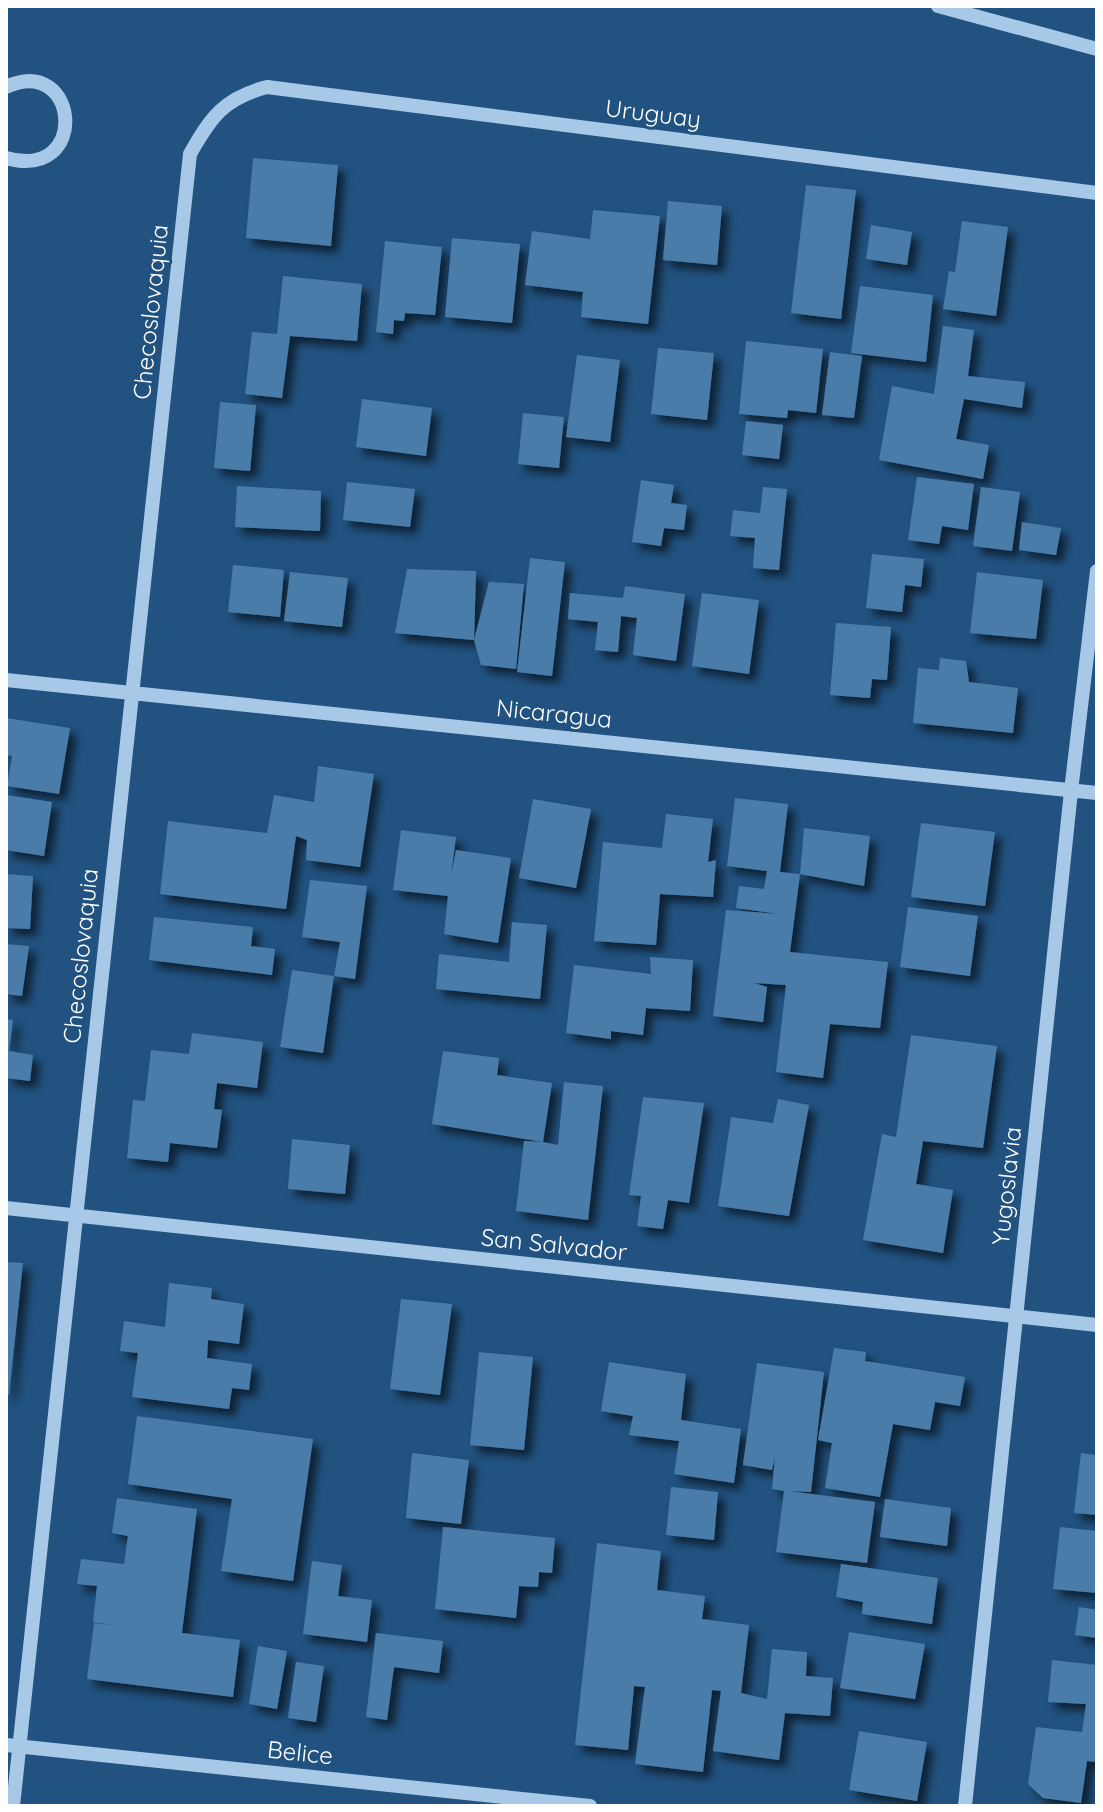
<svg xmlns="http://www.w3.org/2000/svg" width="1103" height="1812" viewBox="0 0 1103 1812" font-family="Quicksand,sans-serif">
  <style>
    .building { fill: #4a7ca9; filter: url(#shadow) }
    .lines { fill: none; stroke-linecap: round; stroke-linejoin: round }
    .minor { stroke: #a7c9e7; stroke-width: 14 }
    .labels { text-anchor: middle; stroke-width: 6; stroke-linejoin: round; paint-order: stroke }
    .street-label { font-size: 24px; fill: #fff; stroke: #215280 }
  </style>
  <defs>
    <filter id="shadow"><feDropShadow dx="7" dy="7" stdDeviation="4" flood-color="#0009"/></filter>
  </defs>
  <rect width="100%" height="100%" fill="#215280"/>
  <path class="building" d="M253,158l85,7 -7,81 -85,-8z
    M806,185l50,5 -15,129 -50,-6z
    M668,201l54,5 -5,59 -54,-5z
    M593,210l67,6 -12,108 -67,-7 2,-25 -58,-7 7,-54 58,8z
    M962,221l46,6 -12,89 -53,-7 6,-38 6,1z
    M871,225l41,7 -5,33 -41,-6z
    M452,238l68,6 -8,79 -67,-6z
    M385,241l57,6 -7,68 -30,-2 -1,8 -10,-1 -1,14 -17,-2z
    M283,276l79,8 -5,57 -67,-5 -8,62 -37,-4 7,-62 25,2z
    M860,286l73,9 -7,67 -75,-9z
    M943,326l31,4 -6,46 57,6 -3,26 -58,-9 -8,40 33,6 -6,34 -104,-19 13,-74 42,8z
    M746,341l77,8 -7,64 -28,-3 -1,8 -48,-4z
    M658,348l56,5 -7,67 -56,-6z
    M830,352l32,4 -8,62 -32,-3z
    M577,355l43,5 -10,82 -44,-5z
    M362,399l70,9 -6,48 -70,-9z
    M220,402l36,3 -6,66 -36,-3z
    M523,413l41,4 -5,51 -41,-4z
    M746,421l37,4 -4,34 -37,-4z
    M917,477l57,7 -6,46 -26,-4 -3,18 -31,-4z
    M641,480l33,5 -3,18 16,2 -3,25 -20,-2 -3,18 -29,-4z
    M347,482l68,7 -5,38 -67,-7z
    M237,486l84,5 -1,40 -85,-4z
    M763,487l24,2 -8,81 -26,-2 2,-30 -25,-2 3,-26 27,3z
    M981,487l39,5 -8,59 -39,-5z
    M1022,522l39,6 -5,27 -37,-5z
    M872,554l52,5 -3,28 -16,-2 -3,27 -36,-4z
    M530,558l35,4 -13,114 -35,-4z
    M233,565l51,5 -4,47 -52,-5z
    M407,569l69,2 -2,69 15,-58 35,2 -8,85 -35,-4 -7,-25 -79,-7z
    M290,572l58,6 -6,49 -58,-6z
    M977,572l66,8 -7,59 -66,-6z
    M625,586l60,8 -9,67 -43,-6 4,-37 -16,-2 -3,36 -23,-2 3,-28 -30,-3 2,-26 53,5z
    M702,593l57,7 -10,74 -57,-8z
    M836,623l55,4 -4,53 -15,-1 -2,19 -40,-3z
    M940,658l26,3 3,21 49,6 -5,45 -100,-10 5,-55 21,2z
    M6,718l64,10 -11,66 -52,-8 5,-30 -6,-1z
    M318,766l56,8 -14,93 -54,-7 1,-20 -11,-4 -10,73 -126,-15 8,-73 99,12 7,-38 40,7z
    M6,795l46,7 -8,54 -38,-6z
    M735,798l53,6 -8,68 20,2 4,-46 66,8 -6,50 -64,-12 -10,78 98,10 -8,66 -50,-4 -7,54 -47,-6 10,-87 -32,-2 13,4 -4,35 -50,-6 13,-106 53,4 -43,-6 3,-22 25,3 3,-18 -40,-5z
    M533,799l58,10 -15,79 -57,-10z
    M666,814l47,5 -5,43 8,-2 -3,37 -53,-3 -4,51 -62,-4 9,-99 59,6z
    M921,823l74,9 -10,74 -74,-9z
    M401,830l55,7 -5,39 5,-26 55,8 -13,85 -54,-9 4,-38 -55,-6z
    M6,874l27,2 -3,53 -24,-1z
    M310,880l57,6 -12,93 -21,-3 6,-34 -38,-5z
    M908,907l70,9 -8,60 -70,-9z
    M154,917l99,10 -2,19 24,3 -3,26 -123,-15z
    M512,922l35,3 -7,74 -104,-10 3,-35 70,8z
    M6,944l23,2 -7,50 -16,-2z
    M650,957l43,3 -3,51 -44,-3 -3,27 -32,-4v8l-45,-6 8,-68 77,9z
    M292,970l42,6 -11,77 -43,-6z
    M6,1019l7,1 -4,31 24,4 -3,26 -24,-3z
    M192,1033l71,9 -6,46 -40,-5 -3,26 8,1 -5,38 -47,-5 -2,19 -41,-4 6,-58 12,1 6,-51 38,4z
    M911,1035l86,11 -14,102 -60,-7 -7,43 37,6 -10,63 -80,-13 19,-106 14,3z
    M443,1051l56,7 -2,17 55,8 -9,59 15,3 6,-63 39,4 -15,134 -72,-9 8,-70 19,1 -111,-18z
    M643,1097l61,6 -15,100 -21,-3 -5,29 -26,-3 4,-30 -12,-1z
    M778,1099l31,6 -20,111 -71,-10 13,-89 42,6z
    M292,1139l58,6 -5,49 -57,-5z
    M6,1262l17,1 -14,132h-3z
    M169,1283l43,5 -1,11 33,5 -5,40 -31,-4 -1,18 45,6 -3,26 -17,-2 -3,21 -97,-12 6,-44 -18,-2 4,-30 41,6z
    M401,1299l51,5 -12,91 -50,-6z
    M834,1348l32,4 -1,9 100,16 -5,29 -25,-4 -5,28 -37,-6 -13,73 -55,-9 7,-45 -14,-3z
    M479,1352l54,5 -9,93 -54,-5z
    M609,1362l77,12 -5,46 60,9 -7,54 -60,-9 5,-33 -50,-6 4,-19 -32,-5z
    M757,1363l67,9 -13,120 -23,-1 87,11 -8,61 -91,-11 8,-61 -12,-2 3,-32 -3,13 -29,-5z
    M137,1416l176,23 -20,142 -72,-10 11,-72 -104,-15z
    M412,1453l57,7 -8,64 -55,-6z
    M1081,1453l16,2v60l-23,-2z
    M671,1487l47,5 -4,48 -48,-5z
    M117,1498l80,11 -15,124 58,7 -7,57 -146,-18 7,-56 19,2 -20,-3 4,-36 -20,-2 4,-25 43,5 4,-28 -16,-3z
    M885,1499l66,9 -4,38 -67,-9z
    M443,1527l112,11 -3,35 -13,-1 -1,15 -19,-1 -3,32 -81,-9z
    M1060,1527l37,4v62l-44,-4z
    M597,1543l64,8 -4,39 48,6 -3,23 47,6 -8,68 26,6 5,-50 35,3 -1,24 27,2 -3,38 -45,-3 -6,47 -66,-9 8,-60 -9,-1 -9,82 -68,-8 10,-77 -11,-1 -6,64 -53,-5z
    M312,1561l30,4 -4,31 34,4 -5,42 -64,-8z
    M841,1564l97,14 -6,46 -70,-10 1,-12 -27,-5z
    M1079,1607l18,3v28l-22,-3z
    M849,1632l76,12 -10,55 -75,-11z
    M376,1633l67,8 -4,32 -45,-6 -7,53 -21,-3z
    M258,1646l29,5 -10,58 -28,-5z
    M1052,1660l45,5v97l-10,-1 -6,42 -38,-5 -15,-14 8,-57 46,5 4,-28 -38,-2z
    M296,1662l28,4 -8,56 -28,-4z
    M859,1731l68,11 -10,59 -68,-11z"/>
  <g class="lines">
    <path class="minor" d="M938,6l159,43
      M6,87c73,-34 85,95 0,71
      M6,680l1091,113
      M6,1208l1091,117
      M6,1745l584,61
      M13,1806l177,-1652c21,-37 34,-56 77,-67l830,106
      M965,1806l106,-1015 26,-220"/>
  </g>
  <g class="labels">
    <g class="street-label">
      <text transform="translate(653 114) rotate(7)" y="8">Uruguay</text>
      <text transform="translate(151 312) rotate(-84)" y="8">Checoslovaquia</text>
      <text transform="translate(554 714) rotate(6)" y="8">Nicaragua</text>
      <text transform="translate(81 956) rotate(-84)" y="8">Checoslovaquia</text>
      <text transform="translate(1007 1186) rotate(-84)" y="8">Yugoslavia</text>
      <text transform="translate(554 1245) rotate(6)" y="8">San Salvador</text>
      <text transform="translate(300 1753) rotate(6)" y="8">Belice</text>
    </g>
  </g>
  <rect width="1103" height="1812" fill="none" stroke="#ffffff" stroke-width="16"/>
</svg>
